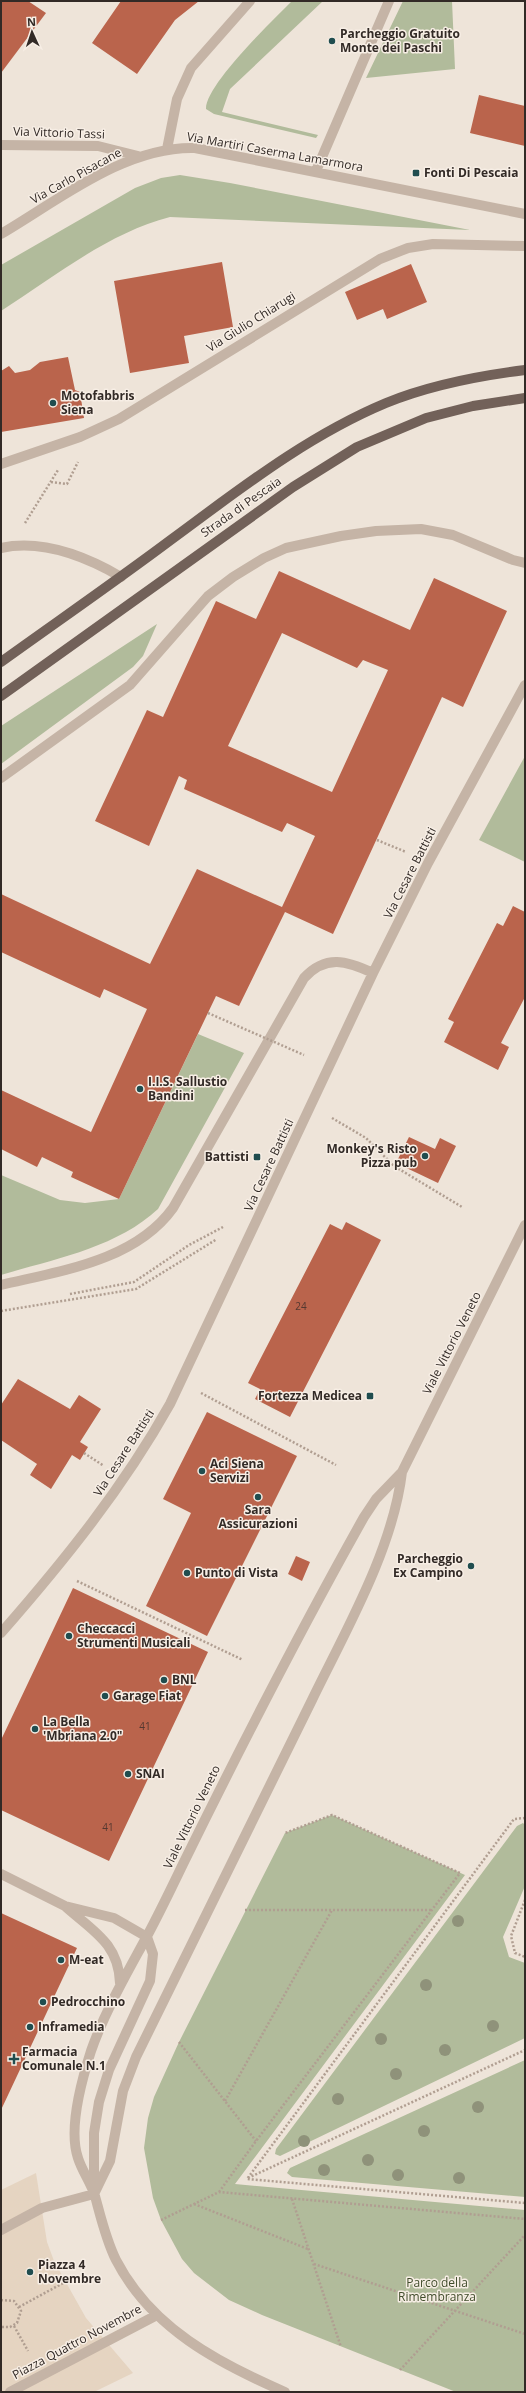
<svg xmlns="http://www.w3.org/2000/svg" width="526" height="2393" viewBox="0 0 526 2393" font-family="'Open Sans',sans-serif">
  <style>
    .green { fill: #b1bb9b }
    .plaza { fill: #e5d4c1 }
    .building { fill: #ba644c; fill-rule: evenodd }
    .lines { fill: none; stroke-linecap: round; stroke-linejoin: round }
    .path { stroke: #b09e91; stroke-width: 2.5; stroke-dasharray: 2 2; stroke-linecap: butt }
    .minor { stroke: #c5b4a6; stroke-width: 10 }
    .major { stroke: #726159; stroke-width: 10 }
    .path-bridge { stroke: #b09e91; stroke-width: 2.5; stroke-dasharray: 2 2; stroke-linecap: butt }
    .tree { fill: #8f927a }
    .poi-dot { fill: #204d4f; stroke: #f7eee5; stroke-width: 1.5 }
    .labels { text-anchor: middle; stroke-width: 3; stroke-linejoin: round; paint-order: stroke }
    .number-label { font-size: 10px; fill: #543830 }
    .poi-label { font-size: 12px; font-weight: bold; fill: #322a26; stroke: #f7eee5; text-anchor: start }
    .street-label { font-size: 12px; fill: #322a26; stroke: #f7eee5 }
    .park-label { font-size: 12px; fill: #424e2d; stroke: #f7eee5 }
  </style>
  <rect width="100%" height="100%" fill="#eee4d9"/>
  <path class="green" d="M292,1h31l-93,88 -8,23 96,23 -2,3 -102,-24 -8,-5c-1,-24 68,-90 86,-108z
    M403,1h49l3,68 -89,9z
    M180,175l50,8 240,47 -300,-13c-62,16 -116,60 -169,94v-46l134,-77 26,-10z
    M157,624l-14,32 -10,11 -132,97v-38z
    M525,756v106l-46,-22z
    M198,1034l46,19 -86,156c-42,39 -104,50 -157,66v-100l59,25 25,3 34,-4z
    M332,1815l133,60 -230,309 290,26v182h-69l-194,-77 -33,-15 -35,-27 -12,-14 -21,-39 -8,-22 -9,-50 4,-30 6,-21 25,-55 106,-209z
    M523,1823l2,2v61l-22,51 6,20 16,6v75l-245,118 -5,-2 1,-5 241,-323z
    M525,2060v137l-233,-20 -5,-4 3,-5z"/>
  <path class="plaza" d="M36,2173l11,69 7,19 32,57 47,55 -39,19h-93v-202z"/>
  <path class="building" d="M1,1h27l18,12 -45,60z
    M121,1h78l-24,19 -38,54 -45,-31z
    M479,95l46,11v40l-55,-13z
    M222,262l11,65 -49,9 5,27 -59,10 -16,-92z
    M411,264l16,38 -40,17 -4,-10 -26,11 -12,-28z
    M68,357l7,33 5,2 4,26 -83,14v-61l8,-5 6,7 15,-3 10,-8z
    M279,571l131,59 24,-52 73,33 -44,96 -21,-10 -109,237 -48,-22 -46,94 -23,-10 -97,203 -48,-22 2,-5 -31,-15 -5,10 -36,-18v-59l90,42 56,-123 -43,-20 -4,9 -99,-46v-58l149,70 47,-95 85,38 33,-71 -28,-13 -5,9 -98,-43 3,-9 -8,-4 -30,70 -54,-25 52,-111 16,7 53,-116 40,18zM282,633l75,35 6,-8 25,10 -56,122 -104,-46z
    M513,906l12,6v85l-24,46 8,4 -11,23 -54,-28 10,-20 -6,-3 49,-96 6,3z
    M409,1137l26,12 5,-11 16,8 -18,37 -42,-20z
    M346,1222l35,18 -91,177 -35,-18 5,-10 -12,-6 82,-159 12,6z
    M18,1379l52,30 9,-14 22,14 -21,33 8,5 -8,13 -8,-5 -21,34 -21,-14 7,-11 -36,-24v-35z
    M207,1412l90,44 -90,180 -61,-30 45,-93 -28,-14z
    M296,1556l14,6 -8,19 -14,-7z
    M73,1588l135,64 -99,209 -108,-51v-70z
    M1,1913l76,35 -76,162z"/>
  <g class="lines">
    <path class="path" d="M51,482l16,2 11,-22
      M25,523l33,-53
      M377,840l29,12
      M332,1118l34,20 28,28 68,41
      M70,1294l64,-12 55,-37 34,-18
      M1,1311l135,-22 81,-50
      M201,1393l135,72
      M84,1453l20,13
      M77,1581l166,79
      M525,1818l-11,1 -267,360 278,24
      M525,1900l-14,36 4,17 10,4
      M245,1910h187
      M179,2042l77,99
      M225,2101l107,-191
      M248,2178l277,-128
      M219,2192l37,-51 204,-268 -128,-58 -47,18
      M292,2199l49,148
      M194,2204l114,45
      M161,2220l58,-28 306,27
      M314,2264l211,70
      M1,2300l13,1 7,10 -4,12 -7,4h-9
      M19,2307l46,-25
      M14,2326l14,25
      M400,2370l125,-135"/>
    <path class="minor" d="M1,145l97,1 40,10
      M167,149l10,-50 14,-31 59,-67
      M316,171l73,-170
      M1,234c58,-34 124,-88 194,-86l330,66
      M1,464l79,-27 39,-18 261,-160 28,-11 25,-4 92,2
      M1,548c42,-9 84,8 120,29
      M1,778l129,-93 78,-89 25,-19 31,-19 22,-10 55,-12 35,-5 45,-2 32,6 60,25 12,3
      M1,1285c59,-14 134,-24 172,-77l131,-230c22,-24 43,-17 69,-5
      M1,1633c63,-72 122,-145 169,-229l203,-431 55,-110 97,-178
      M1,1874l64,32 49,12 33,19
      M66,1907c27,24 53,37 54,76
      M94,2190v-57l5,-31 10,-32 41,-89 3,-27 -6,-17
      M94,2194l16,-33 13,-70 13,-34c59,-119 118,-238 176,-357 34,-70 81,-151 90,-228
      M1,2230l41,-22 52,-14
      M10,2392l147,-77
      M285,2392c-67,-29 -134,-64 -169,-132 -10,-20 -15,-42 -21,-64 -4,-13 -13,-25 -17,-38 -10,-29 4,-79 13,-107 14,-40 35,-76 55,-113 13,-24 25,-49 37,-74 58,-118 117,-233 181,-347l12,-18 26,-27 123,-247"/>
    <path class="major" d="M1,662c57,-41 115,-81 171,-123 68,-50 135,-103 214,-136 44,-18 91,-27 139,-33
      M1,696l292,-209 64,-40 69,-29 47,-12 52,-8"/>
    <path class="path-bridge" d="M208,1013l96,42"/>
  </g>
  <g class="tree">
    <circle cx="458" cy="1921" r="6"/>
    <circle cx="426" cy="1985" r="6"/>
    <circle cx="493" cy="2026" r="6"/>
    <circle cx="381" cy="2039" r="6"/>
    <circle cx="445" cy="2050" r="6"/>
    <circle cx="396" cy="2074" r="6"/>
    <circle cx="338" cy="2099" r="6"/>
    <circle cx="478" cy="2107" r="6"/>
    <circle cx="424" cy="2131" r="6"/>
    <circle cx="304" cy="2141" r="6"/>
    <circle cx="368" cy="2160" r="6"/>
    <circle cx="324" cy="2170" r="6"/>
    <circle cx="398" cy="2175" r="6"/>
    <circle cx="459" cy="2178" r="6"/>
  </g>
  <g class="poi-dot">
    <circle cx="332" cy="41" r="4"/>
    <rect x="412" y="169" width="8" height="8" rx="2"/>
    <circle cx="53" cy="403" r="4"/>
    <circle cx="140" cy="1089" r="4"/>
    <circle cx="425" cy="1156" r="4"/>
    <rect x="253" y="1153" width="8" height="8" rx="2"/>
    <rect x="366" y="1392" width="8" height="8" rx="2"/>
    <circle cx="202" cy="1471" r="4"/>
    <circle cx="258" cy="1497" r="4"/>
    <circle cx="471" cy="1566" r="4"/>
    <circle cx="187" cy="1573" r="4"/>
    <circle cx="69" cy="1636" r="4"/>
    <circle cx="164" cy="1680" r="4"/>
    <circle cx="105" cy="1696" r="4"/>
    <circle cx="35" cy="1729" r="4"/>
    <circle cx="128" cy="1774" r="4"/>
    <circle cx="61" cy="1960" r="4"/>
    <circle cx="43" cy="2002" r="4"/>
    <circle cx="30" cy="2027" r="4"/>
    <path d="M12 2053h4v4h4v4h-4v4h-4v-4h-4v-4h4z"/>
    <circle cx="30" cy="2272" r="4"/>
  </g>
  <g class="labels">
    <g class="number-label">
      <text x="301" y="1310">24</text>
      <text x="145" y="1730">41</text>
      <text x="108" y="1831">41</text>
    </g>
    <g class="poi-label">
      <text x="340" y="38">Parcheggio Gratuito<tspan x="340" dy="14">Monte dei Paschi</tspan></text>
      <text x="424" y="177">Fonti Di Pescaia</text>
      <text x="61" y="400">Motofabbris<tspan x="61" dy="14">Siena</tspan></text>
      <text x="148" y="1086">I.I.S. Sallustio<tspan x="148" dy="14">Bandini</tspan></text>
      <text x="417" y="1153" text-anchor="end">Monkey's Risto<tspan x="417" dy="14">Pizza pub</tspan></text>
      <text x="249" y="1161" text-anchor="end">Battisti</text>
      <text x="362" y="1400" text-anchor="end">Fortezza Medicea</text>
      <text x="210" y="1468">Aci Siena<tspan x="210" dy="14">Servizi</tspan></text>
      <text x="258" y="1514" text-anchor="middle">Sara<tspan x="258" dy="14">Assicurazioni</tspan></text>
      <text x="463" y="1563" text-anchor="end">Parcheggio<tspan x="463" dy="14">Ex Campino</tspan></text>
      <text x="195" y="1577">Punto di Vista</text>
      <text x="77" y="1633">Checcacci<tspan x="77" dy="14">Strumenti Musicali</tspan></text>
      <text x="172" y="1684">BNL</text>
      <text x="113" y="1700">Garage Fiat</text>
      <text x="43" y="1726">La Bella<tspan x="43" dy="14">'Mbriana 2.0"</tspan></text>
      <text x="136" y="1778">SNAI</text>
      <text x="69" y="1964">M-eat</text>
      <text x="51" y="2006">Pedrocchino</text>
      <text x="38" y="2031">Inframedia</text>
      <text x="22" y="2056">Farmacia<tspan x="22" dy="14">Comunale N.1</tspan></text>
      <text x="38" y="2269">Piazza 4<tspan x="38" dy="14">Novembre</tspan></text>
    </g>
    <g class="street-label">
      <text transform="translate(59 133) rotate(2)" y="4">Via Vittorio Tassi</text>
      <text transform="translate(275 152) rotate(10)" y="4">Via Martiri Caserma Lamarmora</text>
      <text transform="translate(76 176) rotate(-29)" y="4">Via Carlo Pisacane</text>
      <text transform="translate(251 322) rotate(-32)" y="4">Via Giulio Chiarugi</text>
      <text transform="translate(241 507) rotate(-35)" y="4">Strada di Pescaia</text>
      <text transform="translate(410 873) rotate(-63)" y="4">Via Cesare Battisti</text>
      <text transform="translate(269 1165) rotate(-65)" y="4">Via Cesare Battisti</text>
      <text transform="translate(452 1343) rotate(-63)" y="4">Viale Vittorio Veneto</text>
      <text transform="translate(124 1453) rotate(-57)" y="4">Via Cesare Battisti</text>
      <text transform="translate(192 1817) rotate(-64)" y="4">Viale Vittorio Veneto</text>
      <text transform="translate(77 2342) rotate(-28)" y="4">Piazza Quattro Novembre</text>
    </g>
    <g class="park-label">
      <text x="437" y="2287">Parco della<tspan x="437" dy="14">Rimembranza</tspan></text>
    </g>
  </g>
  <rect width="526" height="2393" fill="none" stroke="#322a26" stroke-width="4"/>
  <g transform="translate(32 32) rotate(357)" stroke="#f7eee5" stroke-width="3" paint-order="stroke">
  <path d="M0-3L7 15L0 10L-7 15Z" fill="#322a26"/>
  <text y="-6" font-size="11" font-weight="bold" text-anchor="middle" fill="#322a26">N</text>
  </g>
</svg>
